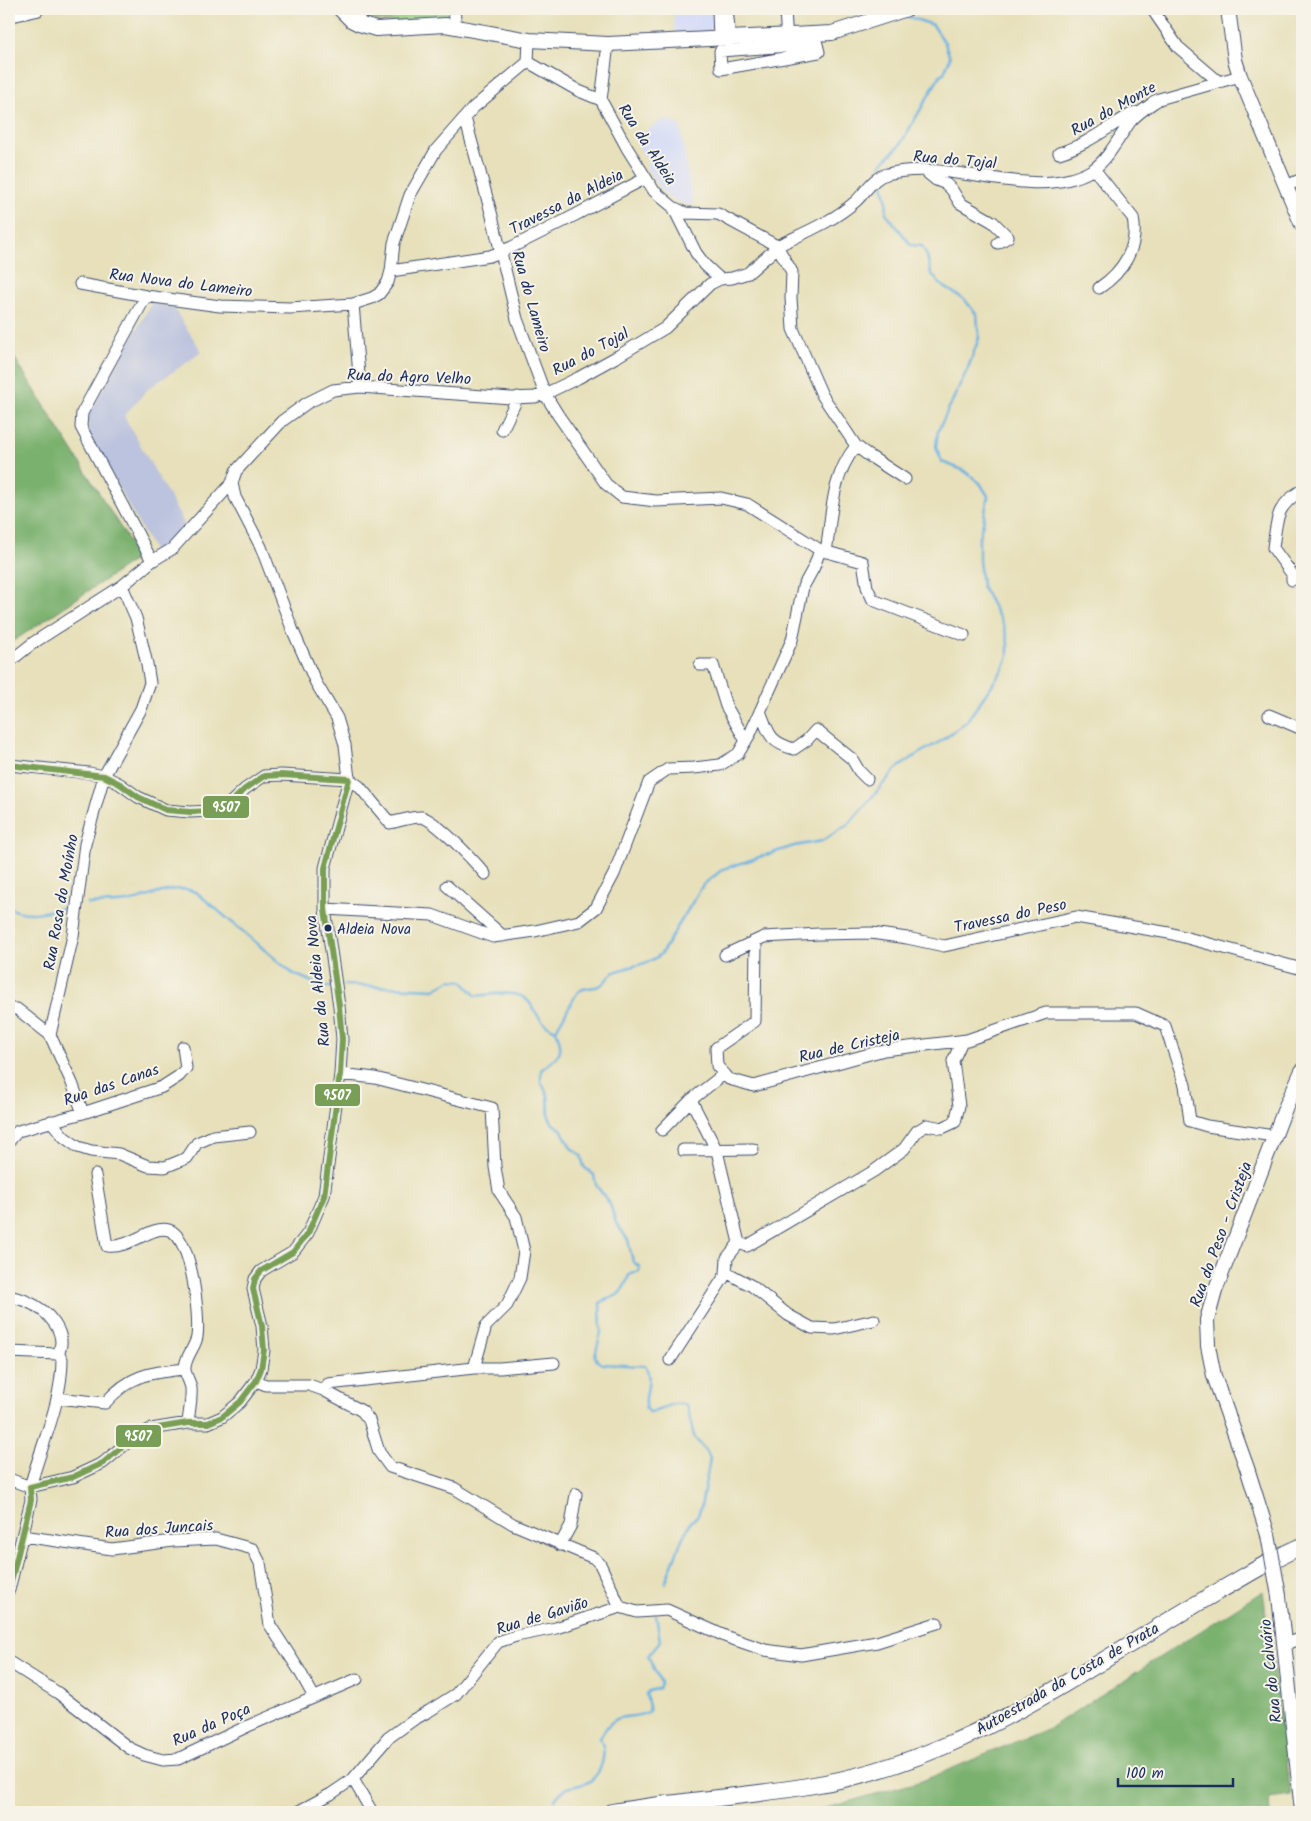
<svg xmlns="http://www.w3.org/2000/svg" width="1311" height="1821" viewBox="0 0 1311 1821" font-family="Kalam,sans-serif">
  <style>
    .built { fill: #d1d9f9 }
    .industrial { fill: #bbc3de }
    .green { fill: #99ce80; stroke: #5a7e6f }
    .forest { fill: #7ab16e; stroke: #4a7066 }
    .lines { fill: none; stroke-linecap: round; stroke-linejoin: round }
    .stream { stroke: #6ab2e1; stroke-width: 2.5 }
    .minor-casing { stroke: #3a4a6c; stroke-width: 13 }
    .major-casing { stroke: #3a4a6c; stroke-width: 16 }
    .highway-casing { stroke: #3a4a6c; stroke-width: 18 }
    .minor { stroke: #fff; stroke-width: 11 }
    .major { stroke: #fff; stroke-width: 14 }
    .highway { stroke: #fff; stroke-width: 16 }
    .major-bridge-casing { stroke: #3a4a6c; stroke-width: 16; stroke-linecap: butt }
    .major-bridge { stroke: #fff; stroke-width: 14 }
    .bus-1-casing { stroke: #f7f3e8; stroke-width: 10 }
    .bus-1 { stroke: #799f57; stroke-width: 6 }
    .bus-dot { fill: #1b2f5e; stroke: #f7f3e8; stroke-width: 2 }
    .labels { text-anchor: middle; stroke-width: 4; stroke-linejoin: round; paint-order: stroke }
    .bus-label { font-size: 15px; fill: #1b2f5e; stroke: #f7f3e8; text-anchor: start }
    .street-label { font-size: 16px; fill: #1b2f5e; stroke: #f7f3e8 }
    .line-badge { stroke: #f7f3e8; stroke-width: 2 }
    .badge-label { font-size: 14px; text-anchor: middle; font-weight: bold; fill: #fff }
  </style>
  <rect width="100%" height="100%" fill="#f7f3e8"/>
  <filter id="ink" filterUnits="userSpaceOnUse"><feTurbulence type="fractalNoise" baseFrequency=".02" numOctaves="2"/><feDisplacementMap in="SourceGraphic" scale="10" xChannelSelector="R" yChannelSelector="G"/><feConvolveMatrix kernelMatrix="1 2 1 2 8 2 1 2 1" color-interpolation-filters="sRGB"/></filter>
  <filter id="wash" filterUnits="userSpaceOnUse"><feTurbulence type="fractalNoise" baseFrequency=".0096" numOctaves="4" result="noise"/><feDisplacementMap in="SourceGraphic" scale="20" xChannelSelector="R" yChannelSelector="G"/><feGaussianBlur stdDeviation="1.12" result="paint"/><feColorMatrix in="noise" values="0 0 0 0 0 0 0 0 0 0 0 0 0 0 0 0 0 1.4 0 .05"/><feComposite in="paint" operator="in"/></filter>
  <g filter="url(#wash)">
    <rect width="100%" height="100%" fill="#e7e0ba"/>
    <path class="built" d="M673,9h41v15l-8,11 -31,-1z
      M665,119l15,6 13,80 -12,-2 -11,-5 -9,-9 -15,-22 2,-3 -14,-26z"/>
    <path class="industrial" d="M152,302l21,5 29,45 -54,37 -24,27 60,107 -2,1 3,4 -17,17 -13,8 -67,-120 1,-19z"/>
    <path class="green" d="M362,9h88v5l-5,4 -41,5 -42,-4z"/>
    <path class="forest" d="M9,349l130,208 -130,87z
      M1263,1591l28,204 -22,3 1,14h-458l110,-31 129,-54z"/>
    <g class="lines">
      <path class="stream" d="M880,165l20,-20 41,-71 3,-1 6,-15 -5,-15 -12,-18 -27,-9
        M87,904c13,-1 27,0 40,-2 23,-3 45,-20 69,-10l96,81 32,14h7
        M9,907c17,12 44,3 62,-1
        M344,985l90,4 17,-9 11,1 14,15c15,-2 44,-7 53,6 11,15 9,20 27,28
        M556,1030l21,-37c6,-7 14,-4 22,-7 6,-2 8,-9 14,-13 16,-8 35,-7 48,-19l42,-69 20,-16 71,-23 28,-5 27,-17 47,-55 22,-15 23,-13 26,-20 36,-52 5,-13v-13l-4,-17 -22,-40 -3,-26v-23l4,-14 5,-27 -8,-13 -17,-13 -21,-8 -6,-15 2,-16 30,-63 11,-30 -2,-23 -12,-15 -25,-16 -9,-11 -4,-17 -5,-10 -11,-1 -25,-32 1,-11 -5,-21
        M556,1030c9,23 4,25 -15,40v12l7,13 1,22 4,7 8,5 10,19 10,7 3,12 10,8 2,10 14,19 6,19 12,17 5,22 7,5 -1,4 -10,4c-4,10 -6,19 -18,23 -5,1 -7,2 -11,5l1,29 -6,24 2,5 6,3 42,2c8,12 0,28 0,42l4,4c15,0 18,-12 37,-7 4,10 5,21 8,31 4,9 14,13 16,23l-9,48 -3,8 -7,7 -9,17 -17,44
        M555,1799c3,-3 7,-9 12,-11 7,-3 16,-2 23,-7 13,-9 17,-30 10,-43 16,-31 28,-15 50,-27l-4,-17 3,-3 10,-3 2,-5 -13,-27 12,-15 -4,-26"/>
    </g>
  </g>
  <g filter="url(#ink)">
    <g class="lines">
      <defs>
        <path id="minor" d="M454,9l2,19
          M718,9l1,31
          M727,9l3,30
          M785,9l2,33
          M1152,9l26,38 41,35
          M359,24v-15
          M817,44l2,8 -98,17 -1,-18z
          M528,62l51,29 22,9
          M528,62l1,-22
          M601,100l26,48 27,43 19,16 23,46 9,12 15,14
          M601,100l7,-56
          M1153,102l6,-3 81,-23
          M465,118l27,98 25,103 19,51 9,24 13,21 48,69 16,13 34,4 65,-3 26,6 73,46 43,12 4,25 6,13 91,35
          M1059,153c28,-8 50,-27 76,-41
          M1094,169l39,49c6,29 -10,54 -34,70
          M924,170l12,10 10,4 6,6 8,13 33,19 15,15 -10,6
          M1286,186l16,-7
          M673,207l12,6 33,1 59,32 15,26 -1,26 2,31 29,66 34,51 12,9 37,24
          M391,271l3,-28 16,-48 26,-45 37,-42 55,-46
          M80,284l66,12 74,10 70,2 63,-4 19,-6 7,-4 9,-12 3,-11 99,-15 22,-9 50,-25 84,-44
          M146,296l-64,117 -1,14 71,134
          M353,304l7,83
          M502,430l16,-33
          M826,552c6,-38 5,-75 30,-106
          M1292,580v-6l-19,-26c4,-29 2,-41 29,-58
          M9,662l24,-19 89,-57 30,-25 20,-12 60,-66
          M700,665h13l13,41 20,35
          M760,711c9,23 9,31 34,38l13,-9 9,-10 36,29 7,12 8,8
          M1269,715l33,14
          M9,765l80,8 15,3 16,8 18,13 28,13 24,2 21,-1 15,-4 19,-18 19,-13 17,-1 68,4 10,7 31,37c9,-2 21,-6 31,-6 14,2 54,45 64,57
          M447,886l56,50
          M325,909l107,6 61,22 42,-6 44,-10 17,-13 18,-34 35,-92 19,-13 26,-1 26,-3 18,-11 12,-20 42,-94 11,-53 11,-20 6,-17
          M756,941l-1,80 -39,27 1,18 12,13 25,7 130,-36 83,-10 79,-27h90l29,13 20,59 5,36 17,5 67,10
          M725,955l39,-18 55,-3 52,-1 36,5 37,8 132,-29 93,16 133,36
          M9,1009h8l33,26 22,48 11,30
          M50,1035l23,-99 12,-92 19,-68 37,-67 9,-26 -3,-19 -11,-46 -14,-32
          M340,1074l35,4 117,30 3,59 4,24 17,26 8,34 -4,27 -13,27 -21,21 -12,42
          M691,1100l26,51 22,92 8,3 127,-75 30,-22 13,-18 10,-6 15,3 13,-6 4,-16 -6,-45 9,-20
          M51,1121l13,16 14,10 13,4 28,3 29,12 17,1 22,-9 10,-15 16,-7 37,-4
          M662,1130l29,-30 33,-26
          M9,1141l9,-10 65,-18 79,-26 17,-11 7,-8 -3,-21
          M683,1150l70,-1
          M95,1175l12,71c24,3 43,-21 62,-16 23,7 31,86 28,107 -2,11 -13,21 -12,33 1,6 5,12 6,18 1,11 -2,24 -3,35
          M726,1272l26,14 36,29 24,13 22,1 40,-9
          M9,1296c6,2 13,3 19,6 19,8 41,31 30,52
          M9,1352l49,2
          M670,1360l56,-86 1,-16 12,-15
          M256,1381l10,4h43l14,5 39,21 7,9 10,32 11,15 64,21 59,36 81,34 6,6 20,43
          M323,1390l5,-6 146,-16h26l54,-5
          M57,1398l48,5c26,-29 43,-30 80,-34
          M9,1479l21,8
          M30,1487l43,-10 30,-14 26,-22 22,-12 37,-6h20l14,-6 18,-15 16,-21 5,-12 3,-19 -2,-24 -9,-37 2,-10 6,-8 32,-19 15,-19 16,-37 16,-122 2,-35 -3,-33 -14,-97v-41l24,-89 -4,-34 -8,-27 -21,-35 -23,-52 -32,-84 -26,-50 -3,-14 4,-12 46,-50 25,-18 26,-13 27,-3 151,11 24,-1 10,-3 33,-16 40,-22 47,-28 45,-44 10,-5 12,-1 16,-5 24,-21 5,-6c27,-13 57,-25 79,-45 10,-9 17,-24 31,-27 65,-17 148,30 205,-4 15,-9 28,-34 38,-48 8,-10 19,-16 29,-23
          M23,1536l89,13 61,-8 43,-2 37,10 7,14 10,62 29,45 15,27
          M560,1545l11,-20 5,-31
          M9,1590l22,-90 -1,-13c11,-42 32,-84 32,-128l-4,-5
          M620,1607l17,5 30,-2 60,27 38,13 36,5 76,-13 60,-19
          M1285,1644l17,-6
          M9,1662l49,31 71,55 15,7 19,5 15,-1 70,-33 109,-47
          M353,1779l19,33
          M297,1812l34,-18 22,-15 35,-41 25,-18 16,-9 27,-17 42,-52 18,-6 40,-8 64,-21"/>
        <path id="major" d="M340,9l11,11 8,4 17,5 69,-4 84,15 79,4 224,-11 75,-24
          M1228,9l7,51 5,16 62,149
          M9,15l28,-6
          M1268,1535l-21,-67 -33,-92 -6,-30 -1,-26 8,-29 71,-185 16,-35
          M1279,1596l23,215"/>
        <path id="highway" d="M612,1812c65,-11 131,-15 196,-26 45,-7 91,-21 134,-39 98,-41 185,-104 277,-156 27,-15 54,-33 83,-45"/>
      </defs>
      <use href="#minor" class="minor-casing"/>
      <use href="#major" class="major-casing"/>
      <use href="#highway" class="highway-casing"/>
      <use href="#minor" class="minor"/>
      <use href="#major" class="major"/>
      <use href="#highway" class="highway"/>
      <defs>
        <path id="major-bridge" d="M1268,1535l11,61"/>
      </defs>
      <use href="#major-bridge" class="major-bridge-casing"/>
      <use href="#major-bridge" class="major-bridge"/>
      <defs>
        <path id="bus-1" d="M9,765l95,11 16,8 18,13 28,13 24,2 21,-1 15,-4 19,-18 19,-13 17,-1 68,4 -24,89v41l14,97 3,33 -2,35 -16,122 -16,37 -15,19 -32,19 -6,8 -2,10 9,37 2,24 -3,19 -5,12 -16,21 -18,15 -14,6h-20l-37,6 -22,12 -26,22 -30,14 -43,10 1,13 -22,90"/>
      </defs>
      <use href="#bus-1" class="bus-1-casing"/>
      <use href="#bus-1" class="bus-1"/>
    </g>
  </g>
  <circle class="bus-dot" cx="328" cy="928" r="4.5"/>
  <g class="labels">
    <g class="bus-label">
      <text x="337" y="934">Aldeia Nova</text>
    </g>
    <g class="street-label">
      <text transform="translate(1113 108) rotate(-29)" y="6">Rua do Monte</text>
      <text transform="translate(648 144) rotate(57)" y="6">Rua da Aldeia</text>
      <text transform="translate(955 159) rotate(5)" y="6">Rua do Tojal</text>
      <text transform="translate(566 201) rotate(-27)" y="6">Travessa da Aldeia</text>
      <text transform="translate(181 282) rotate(7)" y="6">Rua Nova do Lameiro</text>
      <text transform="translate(532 301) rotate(74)" y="6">Rua do Lameiro</text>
      <text transform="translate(590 351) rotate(-28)" y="6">Rua do Tojal</text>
      <text transform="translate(409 376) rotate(2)" y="6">Rua do Agro Velho</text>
      <text transform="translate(60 902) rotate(-80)" y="6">Rua Rosa do Moínho</text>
      <text transform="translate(1010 915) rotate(-12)" y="6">Travessa do Peso</text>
      <text transform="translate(317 981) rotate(-96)" y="6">Rua da Aldeia Nova</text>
      <text transform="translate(849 1045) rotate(-13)" y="6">Rua de Cristeja</text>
      <text transform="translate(111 1084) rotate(-19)" y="6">Rua das Canas</text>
      <text transform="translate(1220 1234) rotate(-70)" y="6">Rua do Peso - Cristeja</text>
      <text transform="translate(159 1528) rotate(-4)" y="6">Rua dos Juncais</text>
      <text transform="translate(542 1615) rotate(-17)" y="6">Rua de Gavião</text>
      <text transform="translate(1270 1671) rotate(-96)" y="6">Rua do Calvário</text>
      <text transform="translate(1067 1678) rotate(-30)" y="6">Autoestrada da Costa de Prata</text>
      <text transform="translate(211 1724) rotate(-24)" y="6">Rua da Poça</text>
    </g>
  </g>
  <g class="line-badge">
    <rect x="202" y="795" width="48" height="24" rx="5" fill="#799f57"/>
    <rect x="314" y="1083" width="47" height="24" rx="5" fill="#799f57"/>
    <rect x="115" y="1424" width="47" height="24" rx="5" fill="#799f57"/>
  </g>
  <g class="badge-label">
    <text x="226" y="812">9507</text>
    <text x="337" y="1100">9507</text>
    <text x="138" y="1441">9507</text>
  </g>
  <rect width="1311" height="1821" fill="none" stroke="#f7f3e8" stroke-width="30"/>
  <path d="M1118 1778v8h115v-8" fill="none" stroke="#1b2f5e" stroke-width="2.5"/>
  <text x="1126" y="1778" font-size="15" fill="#1b2f5e" stroke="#f7f3e8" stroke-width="4" paint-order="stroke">100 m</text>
</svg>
